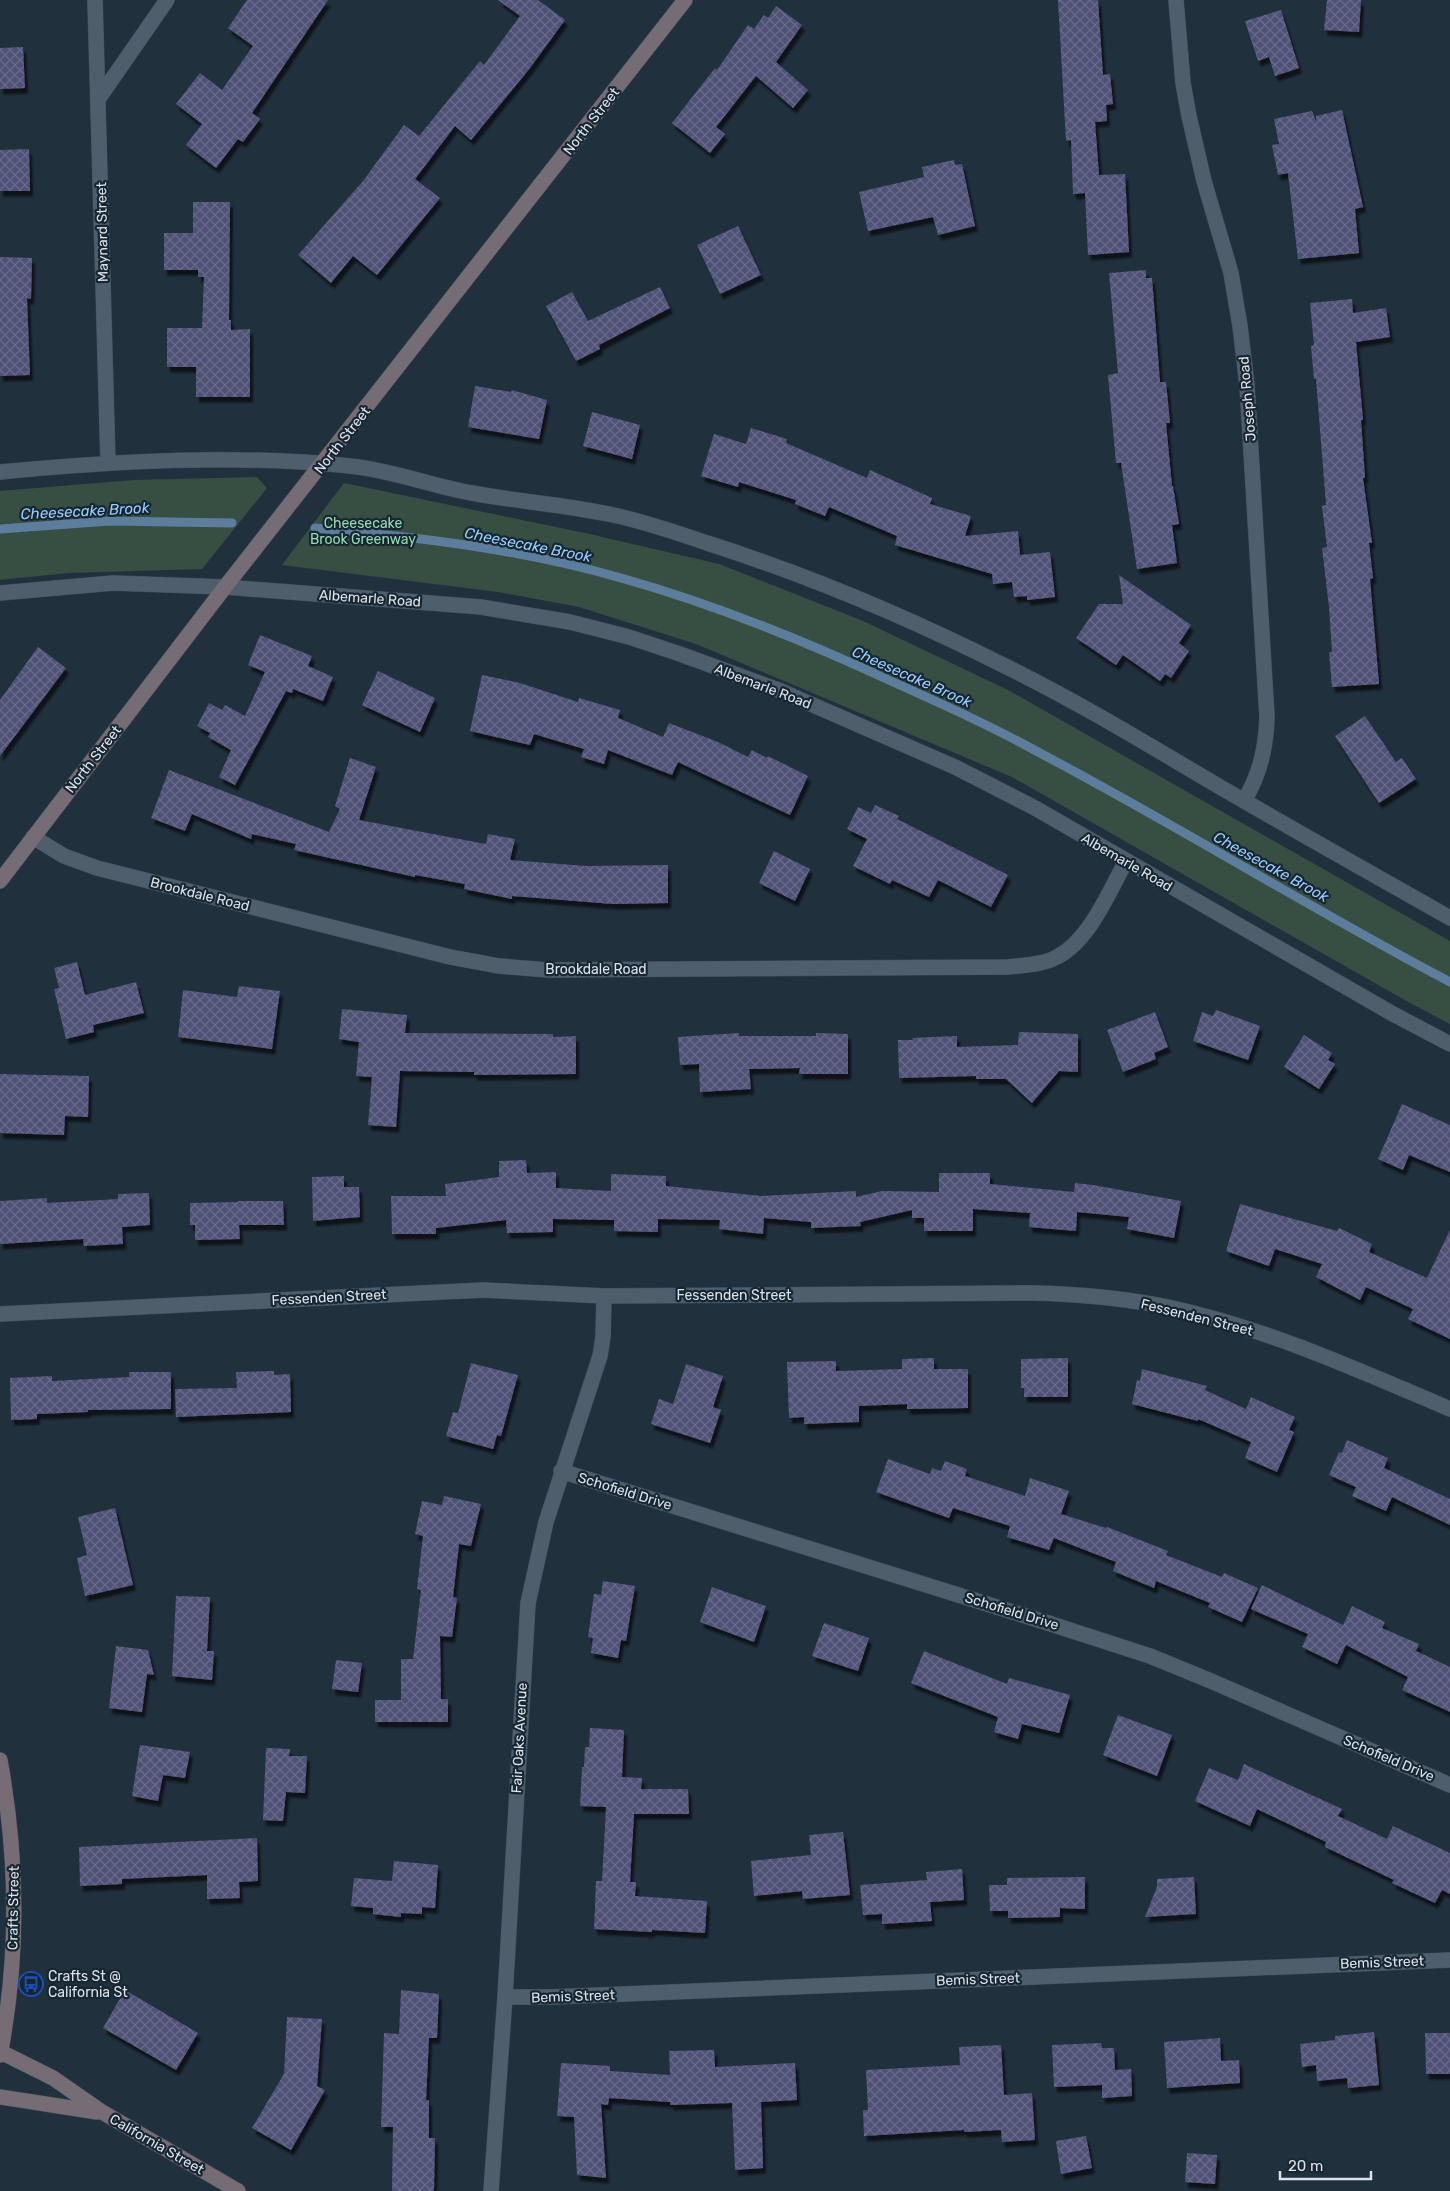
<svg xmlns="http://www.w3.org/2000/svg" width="1450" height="2191" viewBox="0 0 1450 2191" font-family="Rubik,sans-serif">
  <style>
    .green { fill: #374f42 }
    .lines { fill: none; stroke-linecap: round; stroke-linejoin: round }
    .stream { stroke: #5c7e9c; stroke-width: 9 }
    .building { fill: url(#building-cross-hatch); filter: url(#shadow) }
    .street-casing { stroke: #404d57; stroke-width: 16 }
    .secondary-casing { stroke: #404d57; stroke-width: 16 }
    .street { stroke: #4e5e6c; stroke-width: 15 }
    .secondary { stroke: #766c75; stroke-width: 15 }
    .labels { text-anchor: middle; stroke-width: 4.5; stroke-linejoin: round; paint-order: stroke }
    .street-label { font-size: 14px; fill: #dae3eb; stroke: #182632 }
    .park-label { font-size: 14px; fill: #95dbb4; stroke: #182632 }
    .poi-label { font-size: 14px; fill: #dae3eb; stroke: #182632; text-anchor: start }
    .water-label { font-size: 15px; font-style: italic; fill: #96ceff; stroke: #182632 }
  </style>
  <defs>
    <pattern id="building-cross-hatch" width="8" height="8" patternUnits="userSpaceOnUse" patternTransform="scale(1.25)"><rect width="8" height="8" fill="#4f5176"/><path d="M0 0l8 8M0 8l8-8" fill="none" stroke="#686a8a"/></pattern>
    <filter id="shadow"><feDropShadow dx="3" dy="5.5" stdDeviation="1" flood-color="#0009"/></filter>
  </defs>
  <rect width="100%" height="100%" fill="#21303d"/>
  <path class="green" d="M257,477l10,11 -65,81 -134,4 -68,7v-89l134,-11z
    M344,483l241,50 134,31 142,56 147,70 442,251v83l-40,-21 -398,-226 -316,-133 -117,-37 -81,-15 -216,-27z"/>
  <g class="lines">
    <path class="stream" d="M315,528c102,9 206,21 306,50 93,26 184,63 272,104 49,22 98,44 145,70 139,73 273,157 412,230
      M0,529l110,-8 122,2"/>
  </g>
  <path class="building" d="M247,0h81l-76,113 8,6 -17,23 -5,-3 -22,29 -30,-23 16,-21 -26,-20 24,-31 22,17 31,-44 -25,-18z
    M498,0h40l27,20 -35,48 -59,72 -16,-14 -40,53 25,19 -63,77 -24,-19 -22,27 -33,-28 65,-74 41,-56 15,11 61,-75 4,4 36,-49z
    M1058,0h40l5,75 7,-1 3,30 -7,1 1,16 -12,1 4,53 26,-1 4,78 -41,3 -3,-62 -12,1 -2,-54 -5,1z
    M1327,0h34l-2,32 -35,-2z
    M776,6l26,19 -26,37 32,28 -15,18 -37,-32 -40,51 9,7 -15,19 -38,-30 43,-55 2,2 31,-45 6,4 10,-14 4,3z
    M1281,10l18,58 -24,8 -6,-19 -11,4 -13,-40z
    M23,47l2,41 -25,1v-41z
    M1342,110l21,97 -8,2 4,44 -61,6 -10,-86 -10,2 -6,-30 7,-1 -5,-25 38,-8 4,10v-5z
    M29,149l1,42h-30v-41z
    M954,160l1,5 7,-1 13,62 -37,9 -5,-18 -65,14 -9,-39 65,-15 -2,-10z
    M193,202h37l-1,118h2v10l19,-1v68h-54v-30h-29v-39h35l2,-51h-6v-7h-34v-37h29z
    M738,226l23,49 -41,19 -23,-49z
    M0,257l32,1 -1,41 -4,-1 3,77 -30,1z
    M1146,270v8h6l8,104h6l4,41h-4l6,63h1l6,38 -7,1 5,38 -40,6 -16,-106h-5l-8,-88 10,-2 -9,-100z
    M660,287l10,21 -71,37 1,4 -24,12 -30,-55 26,-14 16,29z
    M1352,299l1,14 33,-5 4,29 -34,5 7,78h-2l4,58h-2l9,65h-3l4,35 -3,1 9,105 -47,3 -3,-35h3l-3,-45 -7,-59 5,-1 -5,-41 4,-1 -10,-126h-2l-3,-33 3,-1 -4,-42z
    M475,386l36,6 1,-2 35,10 -8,39 -71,-12z
    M592,412l48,13 -8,34 -49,-13z
    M751,428l36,11 -1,4 81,35 3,-8 62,28 -2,6 41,12 -6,20 53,-5 2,24 30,-3 5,45 -28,3v-4l-13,1 -2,-15 -19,2 -1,-10 -97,-29 2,-9 -68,-29 -4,9 -30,-12 1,-4 -57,-18 -1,5 -37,-11 13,-42 32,10z
    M1119,575l72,50 -12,18 10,8 -18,27 -6,-4 -5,7 -37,-26 -7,10 -40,-27 23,-34h24z
    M260,635l52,21 -4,10 25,11 -10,24 -30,-12 -1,4 -6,-2 -51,94 -16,-8 12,-27 -23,-13 2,-4 -13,-7 12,-23 13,7 3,-5 20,11 20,-44 -17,-7z
    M38,647l28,21 -66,88v-56z
    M378,671l57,27 -15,34 -58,-27z
    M482,675l38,8 58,19 1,-4 41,12 -2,8 45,19 6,-14 49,19 30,15 4,-7 15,8 1,-2 40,20 -18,39 -112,-53 -6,13 -64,-25 -4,14 -23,-7 3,-8 -50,-15 -4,11 -60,-14z
    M1365,716l31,46 6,-4 14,21 -37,24 -44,-67z
    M350,758l26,9 -17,53 127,24 2,-10 27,5 -5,21 76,6 82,-1v38l-55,1 -101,-8v3l-48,-10 1,-5 -50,-9v2l-121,-27 2,-6 -44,-10 -1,5 -59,-25 -7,17 -34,-13 18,-48 160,62 11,-23 -5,-3z
    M875,805l24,11 -2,3 111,56 -17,32 -53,-27 -9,17 -37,-17 -2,4 -37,-18 14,-27 -20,-10 11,-22 13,6z
    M774,851l36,18 -15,32 -36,-18z
    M77,962l8,33 51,-13 8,31 -51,12 1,7 -28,7 -12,-50 5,-1 -5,-20z
    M239,986l41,5 -8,58 -94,-12 5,-47 54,7z
    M342,1009l65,6 -2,18 148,1v3l23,-1v38l-102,1v-3l-74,-1 -4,56 -28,-2 4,-48 -16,-1 3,-34 -20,-3z
    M1216,1010l44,16 -12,34 -55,-19 9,-29 11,4z
    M1155,1012l13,35 -14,6 2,6 -33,13 -16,-42z
    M1019,1032l59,2v38l-19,-1 -27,32 -26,-24h-30v-3l-77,2 -1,-38h15l-1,-2 45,-2v11l61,-2z
    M739,1033v3h77v-3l32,1v40h-49l1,-6 -51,1 2,20 -51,3 -1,-28 -19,1 -2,-28z
    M1304,1035l28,18 -4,7 7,4 -16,25 -35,-22z
    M0,1074l89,2 -1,41 -23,-1 -1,19 -64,-2z
    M1402,1104l48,21v47l-41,-17 -6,15 -25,-11z
    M526,1160l1,13 29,-1v16l55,3v-17l55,2v10l95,10 95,-5v6l26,-6 57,1v-19h51v11l84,8 1,-9 18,2 88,16 -7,37 -47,-9 2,-12 -52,-5 -1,19 -47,-4 1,-14 -57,-4v22h-49v-13h-12v-8l-52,12 1,4 -50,2v-6l-47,-4 -1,16 -44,-5 1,-9 -62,-1v13l-44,-1v-11l-61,-1v13l-46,1 -1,-13 -70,8v6h-44l-1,-38h55l-1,-12 54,-7v-16z
    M344,1176v11h15l1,30 -47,4 -1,-44z
    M149,1193l1,32 -28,2 1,17 -39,2 -1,-7 -83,5v-43l47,-3v5l71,-4v-5z
    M238,1201h45l1,24h-45l1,14 -45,1v-15h-5v-22l48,-1z
    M1240,1204l97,27 2,-3 33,16 -3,8 58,26 23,-48v109l-42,-20 5,-10 -47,-22 -6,13 -44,-23 6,-13 -47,-15 -6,17 -43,-15z
    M934,1358v11h34v39l-61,1v-5l-48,2v16l-55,2v-7l-15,1 -2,-56 49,-1v10l66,-2v-10z
    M1068,1358v39h-44v-9h-3v-29z
    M471,1363l47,12 -17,61 -4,-1 -4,14 -47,-13 7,-24 5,1z
    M686,1364l37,12 -10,31 8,3 -11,33 -59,-19 8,-25 14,5z
    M1142,1369l65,17 -2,4 41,19 5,-12 44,20 -6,13 5,2 -17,40 -32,-14 6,-16 -53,-23v2l-66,-17 5,-24 3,1z
    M274,1371v4l16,-1 1,38 -115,5 -1,-28 62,-1 -1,-16z
    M129,1372h42v37l-83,1v2l-51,2v5l-26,1 -1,-42 42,-2v5l77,-4z
    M1347,1440l41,18 -4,10 66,31v26l-58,-28 -6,14 -34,-15 4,-9 -27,-12 10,-23 3,1z
    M888,1459l42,15 2,-6 9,3 4,-10 22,8 -2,7 60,20 5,-18 39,13 -8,23 45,14 1,-1 61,24 -2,4 56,22 2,-4 34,15 -16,34 -34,-15 2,-4 -54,-22 -2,7 -41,-17 3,-9 -62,-24 -5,12 -42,-13 3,-11 -57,-18 -4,10 -73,-26z
    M444,1496l37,8 -10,42 -12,-2 -6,53 4,1 -5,39 -12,-1 1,63h7v23h-73v-22h26v-41h12l8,-69 -4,-1 6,-53 -8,-2 7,-33 20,4z
    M115,1508l18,77 -48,11 -8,-38 10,-3 -9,-38z
    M603,1581l32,5 -9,55 -5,-1 -3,18 -27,-5 2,-15 -5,-1 6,-43 7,1z
    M1262,1585l81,40 9,-19 33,16 -3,6 37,16 -3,7 34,16v45l-48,-22 6,-13 -62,-32 -9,19 -35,-17 6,-13 -57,-25z
    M712,1587l54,19 -12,36 -54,-20z
    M176,1596l34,1 -3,54h7l-2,29 -40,-4z
    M824,1623l45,15 -11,33 -46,-15z
    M116,1646l32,4 6,25 -7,-1 -5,38 -33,-4z
    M924,1651l83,33 2,-6 61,17 -11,38 -37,-9 -4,15 -24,-7 4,-15 -87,-34z
    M336,1660l26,3 -4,29 -26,-3z
    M1118,1715l54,20 -15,41 -54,-21z
    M590,1728l34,2 -2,47 20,1 -1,11h47l1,25h-55l-4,68h6l-1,14 72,5 -2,32 -53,-3v2l-58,-3 2,-48h6l4,-74 -26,-1 2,-39h2l1,-20h4z
    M140,1745l50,7 -5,26 -22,-3 -5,26 -26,-5z
    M266,1748l24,1 -1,7h18l-2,37 -19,-1 -3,29 -20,-1z
    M1244,1764l98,45 -4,7 49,23 6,-13 57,27v41l-8,-4 -7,13 -43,-20 2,-3 -69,-33 1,-5 -69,-33 -7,17 -55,-25 14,-33 29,12z
    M843,1832l7,63 -47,4 -1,-8 -48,5 -3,-35 60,-6 -2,-20z
    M257,1838l1,43 -19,1 1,16 -33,1v-24l-85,4v5l-42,2 -1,-39z
    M394,1861l44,4 -3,43 -13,-1v7l-21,-1v4l-28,-3v-6l-22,-2 3,-28 38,3z
    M962,1869l2,31 -34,2 2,19 -50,3v-10l-19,1 -3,-30 67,-5 -1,-8z
    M1085,1877v32l-25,-1v9l-52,1v-7h-18l-1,-26h18v-7z
    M1194,1877l2,37 -51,3 12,-30v-8z
    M125,1990l73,43 -22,37 -73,-42z
    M401,1990l38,4 -2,44h-8l-3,62h3v38h6l-1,53h-42l1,-64h-12l3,-94 15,1z
    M287,2017l35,2 -5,67 8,4 -34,60 -39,-22 32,-54z
    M1374,2032l5,53 -31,3 -1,-10 -30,3 -1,-16 -14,2 -2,-23 35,-4v-4z
    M1425,2033h25v41h-24z
    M1220,2038l1,23 18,-1 1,23 -73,5 -3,-46z
    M1101,2043l1,5h12l1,22 16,-1 1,27 -30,2v-13l-48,2 -2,-42z
    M1001,2045l3,50 28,-2 3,47 -33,2 -1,-12 -37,2v-2l-100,6 -1,-26h5l-2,-40 94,-5 -1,-18z
    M714,2050l1,17 80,-4 2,37 -36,2 2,66 -28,2 -3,-67 -62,2v-3l-61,-4 -1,7 -7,-1 5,74 -29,-3 -3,-58 -17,-1 4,-53 49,3v5l60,4 -1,-24z
    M1086,2136l6,32 -31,6 -5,-33z
    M1187,2153l30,2 -2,29 -30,-2z"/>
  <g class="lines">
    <defs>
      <path id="street" d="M95,0l13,463
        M1176,0l7,83 6,33 15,65 27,92 9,53 7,59 20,332c-1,31 -7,57 -23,84
        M99,98l68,-98
        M0,472c116,-11 234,-18 350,-6 42,4 81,20 122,27 48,9 97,12 146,23 30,7 60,17 89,27 104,33 205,76 302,125 75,37 146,81 218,123 74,43 149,85 223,127
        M0,593l113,-10 112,4 256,20 89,15 59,15 51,17 101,37 174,76 80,41 358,206 57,30
        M33,837l31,19 33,12 353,89 49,9 49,4 460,-3c16,-2 34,-2 49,-10 32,-16 52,-65 69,-96
        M0,1314l483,-24 121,6 428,-3c45,1 91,5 136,14 98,21 190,63 282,102
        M561,1471l487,152 102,33 61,25 239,104
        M505,1997h46l899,-37
        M491,2191l14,-194 23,-394 18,-81 54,-166 3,-19 1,-41"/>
      <path id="secondary" d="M0,881l225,-294 460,-587
        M0,1760c18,99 19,197 0,295
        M1,2052l52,26 49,34 136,79
        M0,2097l97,15"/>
    </defs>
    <use href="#street" class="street-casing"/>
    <use href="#secondary" class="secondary-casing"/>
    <use href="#street" class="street"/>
    <use href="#secondary" class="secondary"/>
  </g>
  <defs>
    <symbol id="bus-ring" viewBox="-11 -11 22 22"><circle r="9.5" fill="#182632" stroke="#1a4fb4" stroke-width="1.5"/><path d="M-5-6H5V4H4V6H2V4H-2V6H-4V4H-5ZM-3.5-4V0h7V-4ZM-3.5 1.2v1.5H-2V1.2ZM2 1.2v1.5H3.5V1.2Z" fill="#1a4fb4"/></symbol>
  </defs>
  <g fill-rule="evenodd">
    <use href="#bus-ring" x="17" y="1970" width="28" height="28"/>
  </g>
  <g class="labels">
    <g class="street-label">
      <text transform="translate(591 121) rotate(-52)" y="5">North Street</text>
      <text transform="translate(102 232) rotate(-91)" y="5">Maynard Street</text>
      <text transform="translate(1247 399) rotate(-95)" y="5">Joseph Road</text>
      <text transform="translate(342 440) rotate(-52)" y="5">North Street</text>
      <text transform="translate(370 598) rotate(4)" y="5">Albemarle Road</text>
      <text transform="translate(763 686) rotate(21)" y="5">Albemarle Road</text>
      <text transform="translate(93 759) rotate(-52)" y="5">North Street</text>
      <text transform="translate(1127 862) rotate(30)" y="5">Albemarle Road</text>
      <text transform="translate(200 894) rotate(14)" y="5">Brookdale Road</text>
      <text x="596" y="974">Brookdale Road</text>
      <text x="734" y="1300">Fessenden Street</text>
      <text transform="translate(329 1297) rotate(-3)" y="5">Fessenden Street</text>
      <text transform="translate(1197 1317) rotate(14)" y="5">Fessenden Street</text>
      <text transform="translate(625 1491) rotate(17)" y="5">Schofield Drive</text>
      <text transform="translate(1012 1611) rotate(17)" y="5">Schofield Drive</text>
      <text transform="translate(519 1738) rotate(-87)" y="5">Fair Oaks Avenue</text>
      <text transform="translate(1389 1758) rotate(23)" y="5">Schofield Drive</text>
      <text transform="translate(13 1908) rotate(-89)" y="5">Crafts Street</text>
      <text transform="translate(1382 1962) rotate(-2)" y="5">Bemis Street</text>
      <text transform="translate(978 1979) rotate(-2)" y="5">Bemis Street</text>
      <text transform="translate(573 1996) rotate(-2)" y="5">Bemis Street</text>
      <text transform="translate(157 2144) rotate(30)" y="5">California Street</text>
    </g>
    <g class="park-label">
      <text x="363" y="528">Cheesecake<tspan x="363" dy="16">Brook Greenway</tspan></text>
    </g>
    <g class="poi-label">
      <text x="48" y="1981">Crafts St @<tspan x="48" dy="16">California St</tspan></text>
    </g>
    <g class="water-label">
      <text transform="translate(85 511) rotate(-3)" y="5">Cheesecake Brook</text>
      <text transform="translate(528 545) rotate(11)" y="5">Cheesecake Brook</text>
      <text transform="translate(912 677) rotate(24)" y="5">Cheesecake Brook</text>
      <text transform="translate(1271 867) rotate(29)" y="5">Cheesecake Brook</text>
    </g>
  </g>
  <path d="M1280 2171v8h91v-8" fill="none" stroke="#dae3eb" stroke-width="2.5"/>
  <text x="1288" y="2171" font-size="15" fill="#dae3eb" stroke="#182632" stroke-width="4" paint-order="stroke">20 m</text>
</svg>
